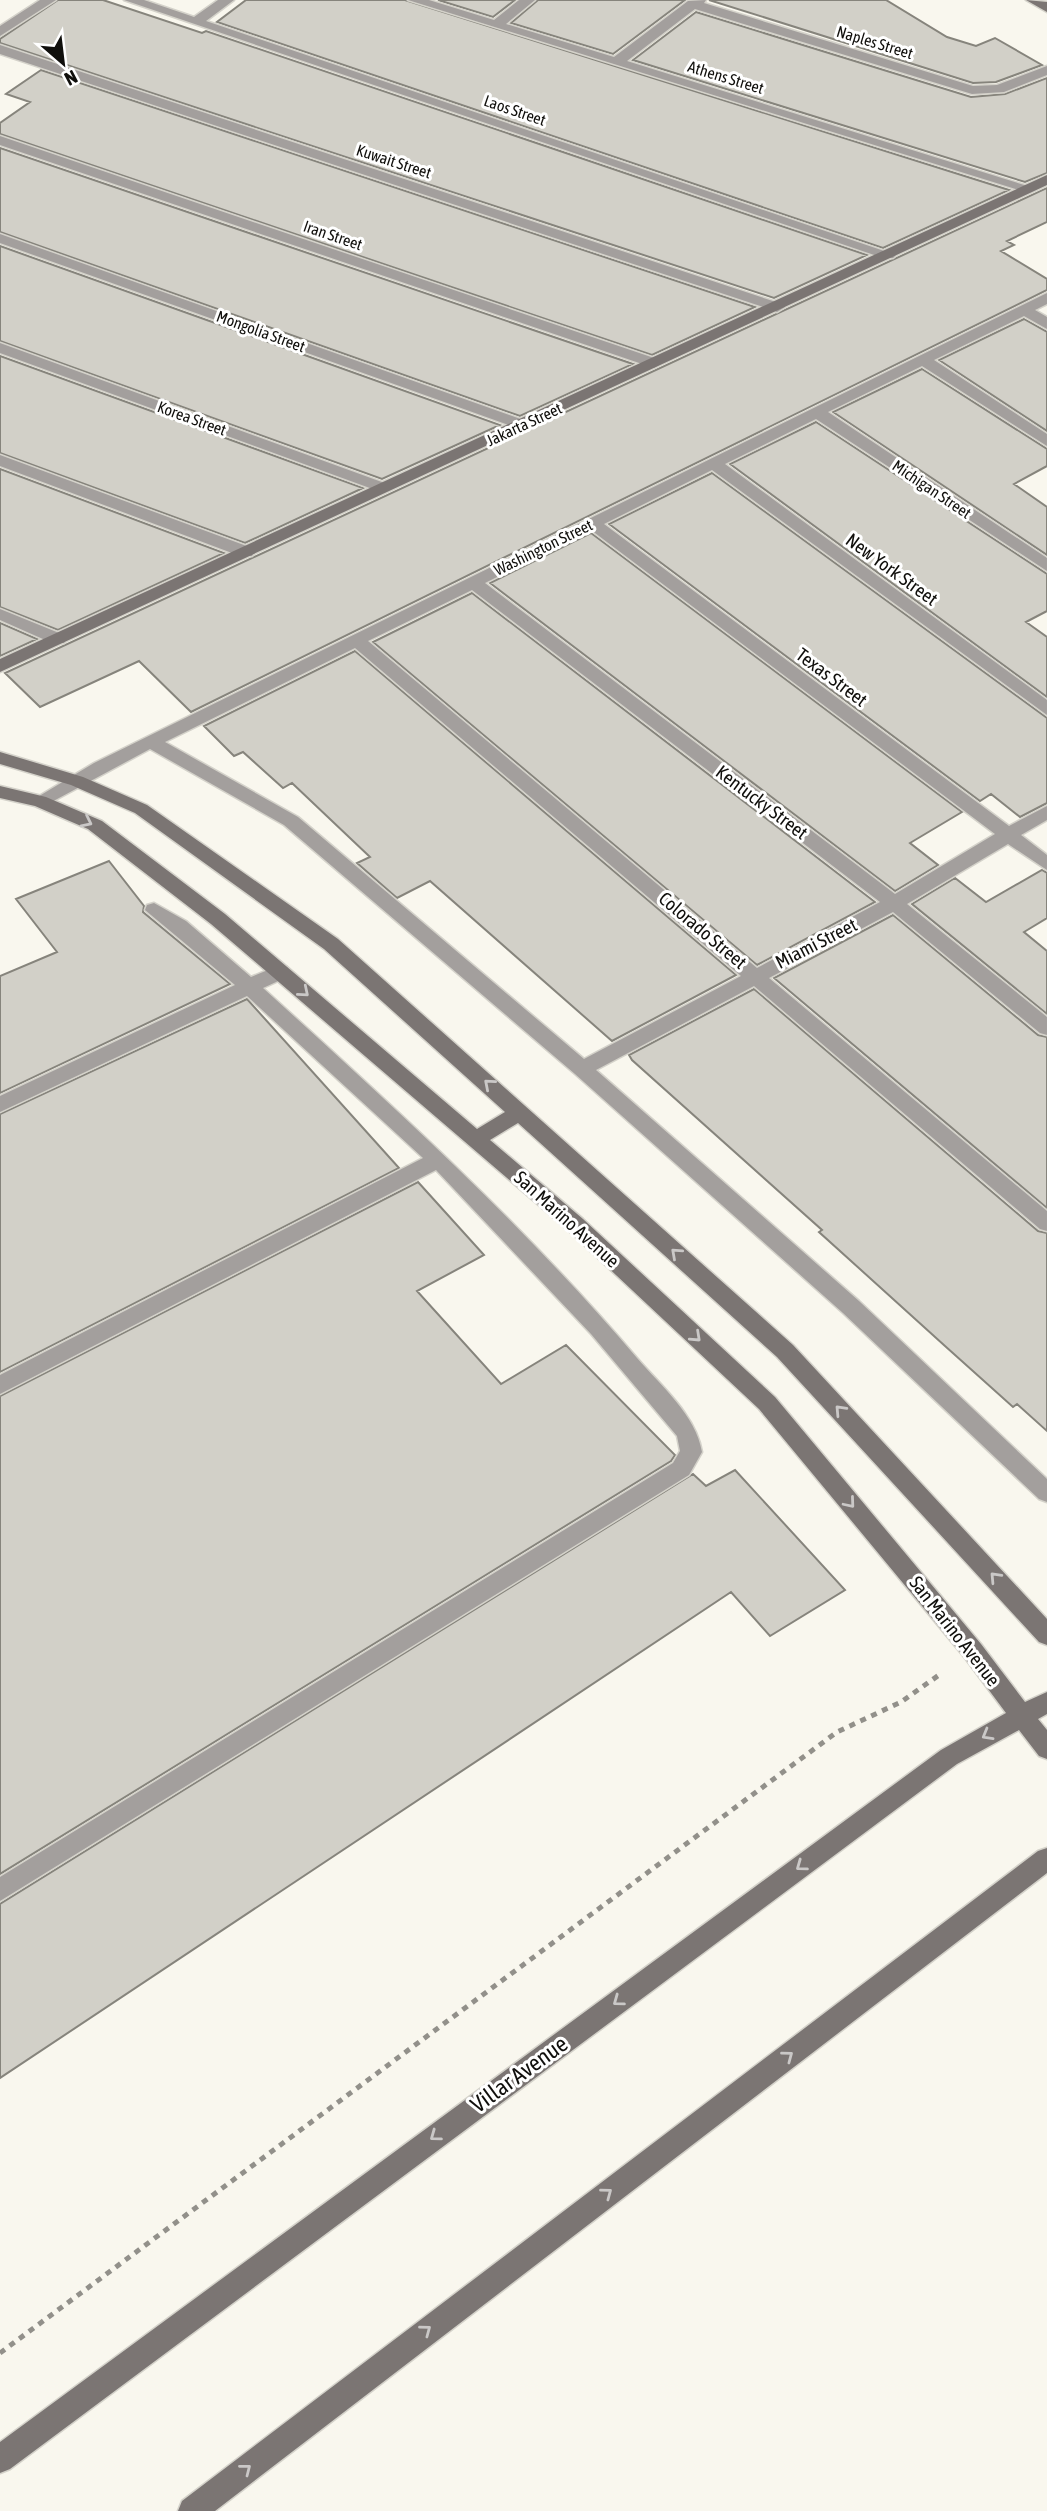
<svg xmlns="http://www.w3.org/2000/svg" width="1047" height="2511" viewBox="0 0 1047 2511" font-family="'Asap Condensed',sans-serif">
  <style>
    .building { fill: #d2d0c8; stroke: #86847c; stroke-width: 2 }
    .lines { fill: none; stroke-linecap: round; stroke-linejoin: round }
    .lane-casing { stroke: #d4d2ca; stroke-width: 3 }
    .street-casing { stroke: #d4d2ca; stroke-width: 3 }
    .secondary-casing { stroke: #d4d2ca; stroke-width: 3 }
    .path { stroke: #92908a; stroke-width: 5; stroke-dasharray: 6 6; stroke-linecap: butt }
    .lane { fill: #a39f9d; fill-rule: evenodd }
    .street { fill: #a39f9d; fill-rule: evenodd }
    .secondary { fill: #7b7573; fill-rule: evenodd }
    .oneway { stroke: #cac8c7 }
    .labels { text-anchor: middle; stroke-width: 6; stroke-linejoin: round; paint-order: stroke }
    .far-street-label { font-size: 16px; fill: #100f0c; stroke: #fff }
    .street-label { font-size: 19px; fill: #100f0c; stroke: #fff }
    .near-street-label { font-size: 23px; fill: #100f0c; stroke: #fff }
  </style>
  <rect width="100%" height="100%" fill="#f9f7ee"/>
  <path class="building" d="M58,0h45l99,33 4,-2 661,224 -93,43 -774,-255v-4z
    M246,0h159l604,190 -126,58 -666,-226z
    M438,0h77l-22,17z
    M538,0h147l-72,54 -102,-31z
    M709,0h177l61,37 29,9 19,-8 47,27 -46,17 -23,1z
    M696,12l275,85 34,-3 42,-16v95l-22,9 -392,-122z
    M41,70l714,237 -103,48 -652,-221v-11l30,-21 -24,-8z
    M0,148l633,216 -113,52 -520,-184z
    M1047,188v34l-40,19 7,4 -13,6 46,28v11l-856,422 -52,-51 -99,46 -35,-34z
    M0,246l500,179 -118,54 -382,-138z
    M1024,319l23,13v99l-108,-71z
    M0,356l363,132 -118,55 -245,-90z
    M922,369l125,80v17l-33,18 33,23v48l-214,-143z
    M816,422l231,152v37l-21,11 21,15v60l-317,-233z
    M0,469l224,84 -166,77 -58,-23z
    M712,473l335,245v85l-27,14 -29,-23 -11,7 -371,-277z
    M591,533l371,279 -52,31 28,22 -43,26 -405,-308z
    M472,593l403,309 -118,63 -384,-323z
    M0,623l37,16 -37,17z
    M355,651l381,324 -124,66 -182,-160 -33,17 -40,-35 13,-6 -78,-74 -9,5 -40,-36 -9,4 -30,-30z
    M109,861l35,45 -1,6 87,72 -230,109v-117l57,-24 -41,-53z
    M1042,870l5,3v45l-23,14 23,19v63l-135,-110 43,-26 31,24z
    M893,915l145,120 9,2v171l-273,-230z
    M754,989l284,242 9,2v198l-30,-27 -4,3 -68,-61 -126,-114 3,-2 -190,-170 -3,-5z
    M247,999l152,169 -399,204v-258z
    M418,1182l66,73 -67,36 84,93 65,-39 109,110 -4,6 -671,413v-478z
    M735,1470l110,120 -75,46 -39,-44 -731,486v-174l693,-430 13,12z"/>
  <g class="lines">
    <defs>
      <path id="lane" d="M154,903l32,18 65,56 29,-12 7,2 3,5 -3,5 -24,11c130,118 260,236 374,370 24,28 59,57 65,94l-13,23 -689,426v-24l673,-414 7,-12 -3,-15 -86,-102 -155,-164 -436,224v-19l423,-217 -176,-162 -247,116v-16l235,-111 -90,-75 2,-5z"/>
      <path id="street" d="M40,0h16l-56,36v-10z
        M124,0h20l50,17 24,-17h16l-28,21 690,234 -3,3h-10z
        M408,0h21l65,20 25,-20h16l-29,24 108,33 74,-56 18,-1 -2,3 269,83 24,-1 50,-19v9l-43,17 -32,2 -277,-85 -68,52 407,127 -2,3h-10z
        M0,45l782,259 3,3 -8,5 -5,-2 -772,-256z
        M0,136l660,224 2,3 -8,5 -6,-2 -648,-221z
        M0,234l529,188 2,3 -8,5 -6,-2 -517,-185z
        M1047,293v11l-12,6 12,7v12l-23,-13 -90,44 113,74v12l-125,-80 -94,46 219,146v13l-231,-152 -91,45 322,236v15l-335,-245 -108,54 405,302 38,-20v14l-26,15 26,20v15l-39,-26 -101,60 140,113v18l-7,-2 -147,-121 -124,66 278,233v20l-7,-2 -286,-243 -158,84 263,231 188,178v23l-8,-3 -196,-186 -268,-239 -291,-249 -134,-76 -104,56 -6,2 -9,-6 63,-38zM591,530l404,304 -100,60 -410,-311zM472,590l408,312 -123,66 -389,-327zM355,648l386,328 -157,83 -286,-242 -133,-75z
        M0,343l390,142 2,3 -8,5 -6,-2 -378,-138z
        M0,455l252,93 2,4 -2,4h-12l-240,-90z
        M0,609l64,26 3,4 -3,4h-12l-52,-23z"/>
      <path id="secondary" d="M1026,0l21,2v10z
        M1047,175v10l-1047,487v-13z
        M0,752l83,25 64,28 191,134 455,406 254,274v26l-8,-3 -262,-285 -259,-234 -28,17 93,79 192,178 206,247 44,58 22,-10v22l-9,5 9,11v29l-8,-3 -20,-26 -62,34 -947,705 -10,4v-31l941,-692 65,-37 -41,-55 -206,-249 -190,-178 -358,-307 -123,-95 -53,-23 -35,-8v-12l46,11 56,24 123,93 252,215 28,-17 -181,-163 -189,-136 -64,-28 -71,-21z
        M1047,1848v25l-832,638h-37l4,-10 856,-650z"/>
    </defs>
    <use href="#lane" class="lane-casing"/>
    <use href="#street" class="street-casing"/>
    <use href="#secondary" class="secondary-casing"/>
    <path class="path" d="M0,2353l837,-621 64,-30 38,-27"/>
    <use href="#lane" class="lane"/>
    <use href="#street" class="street"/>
    <use href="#secondary" class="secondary"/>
  </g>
  <defs><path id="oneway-chevron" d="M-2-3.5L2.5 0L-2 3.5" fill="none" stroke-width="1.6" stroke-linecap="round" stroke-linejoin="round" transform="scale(1.75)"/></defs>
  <g class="oneway">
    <use href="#oneway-chevron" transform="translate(87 822) rotate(26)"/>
    <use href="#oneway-chevron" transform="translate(304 992) rotate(40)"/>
    <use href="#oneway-chevron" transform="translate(489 1084) rotate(-139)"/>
    <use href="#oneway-chevron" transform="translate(676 1253) rotate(-138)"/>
    <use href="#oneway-chevron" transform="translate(696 1337) rotate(43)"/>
    <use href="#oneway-chevron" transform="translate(840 1410) rotate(-133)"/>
    <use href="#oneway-chevron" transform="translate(850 1503) rotate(50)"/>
    <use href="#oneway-chevron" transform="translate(995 1577) rotate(-133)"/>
    <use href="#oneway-chevron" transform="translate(987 1735) rotate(150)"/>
    <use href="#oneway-chevron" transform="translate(801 1866) rotate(144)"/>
    <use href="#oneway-chevron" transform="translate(618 2001) rotate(144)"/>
    <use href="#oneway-chevron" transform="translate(788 2056) rotate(-37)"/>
    <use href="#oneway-chevron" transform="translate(435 2136) rotate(144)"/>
    <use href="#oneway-chevron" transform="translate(607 2193) rotate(-37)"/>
    <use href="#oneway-chevron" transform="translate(426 2330) rotate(-37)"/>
    <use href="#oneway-chevron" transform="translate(246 2469) rotate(-38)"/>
  </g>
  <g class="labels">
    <g class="far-street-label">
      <text transform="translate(875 42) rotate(17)" y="6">Naples Street</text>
      <text transform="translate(726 77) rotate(17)" y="6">Athens Street</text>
      <text transform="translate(515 110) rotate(19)" y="6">Laos Street</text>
      <text transform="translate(394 161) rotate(18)" y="6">Kuwait Street</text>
      <text transform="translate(333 235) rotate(19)" y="6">Iran Street</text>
      <text transform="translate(261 331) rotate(20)" y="6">Mongolia Street</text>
      <text transform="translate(192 418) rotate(20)" y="6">Korea Street</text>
      <text transform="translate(524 424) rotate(-25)" y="6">Jakarta Street</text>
      <text transform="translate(932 489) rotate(34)" y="6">Michigan Street</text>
      <text transform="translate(543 547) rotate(-26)" y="6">Washington Street</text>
    </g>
    <g class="street-label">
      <text transform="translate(892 569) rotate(36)" y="7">New York Street</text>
      <text transform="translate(832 677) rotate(37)" y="7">Texas Street</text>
      <text transform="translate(762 802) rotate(37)" y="7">Kentucky Street</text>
      <text transform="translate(703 930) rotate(40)" y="7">Colorado Street</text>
      <text transform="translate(816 943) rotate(-27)" y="7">Miami Street</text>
      <text transform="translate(567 1219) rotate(42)" y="7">San Marino Avenue</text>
      <text transform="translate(955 1631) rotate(52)" y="7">San Marino Avenue</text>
    </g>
    <g class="near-street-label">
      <text transform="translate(519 2074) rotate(-36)" y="8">Villar Avenue</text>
    </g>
  </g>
  <g transform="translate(63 63) rotate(152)" stroke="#ffffff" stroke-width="5" paint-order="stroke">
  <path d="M0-5L12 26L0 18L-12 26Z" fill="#100f0c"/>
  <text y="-10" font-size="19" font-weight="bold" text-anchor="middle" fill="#100f0c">N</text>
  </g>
</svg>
